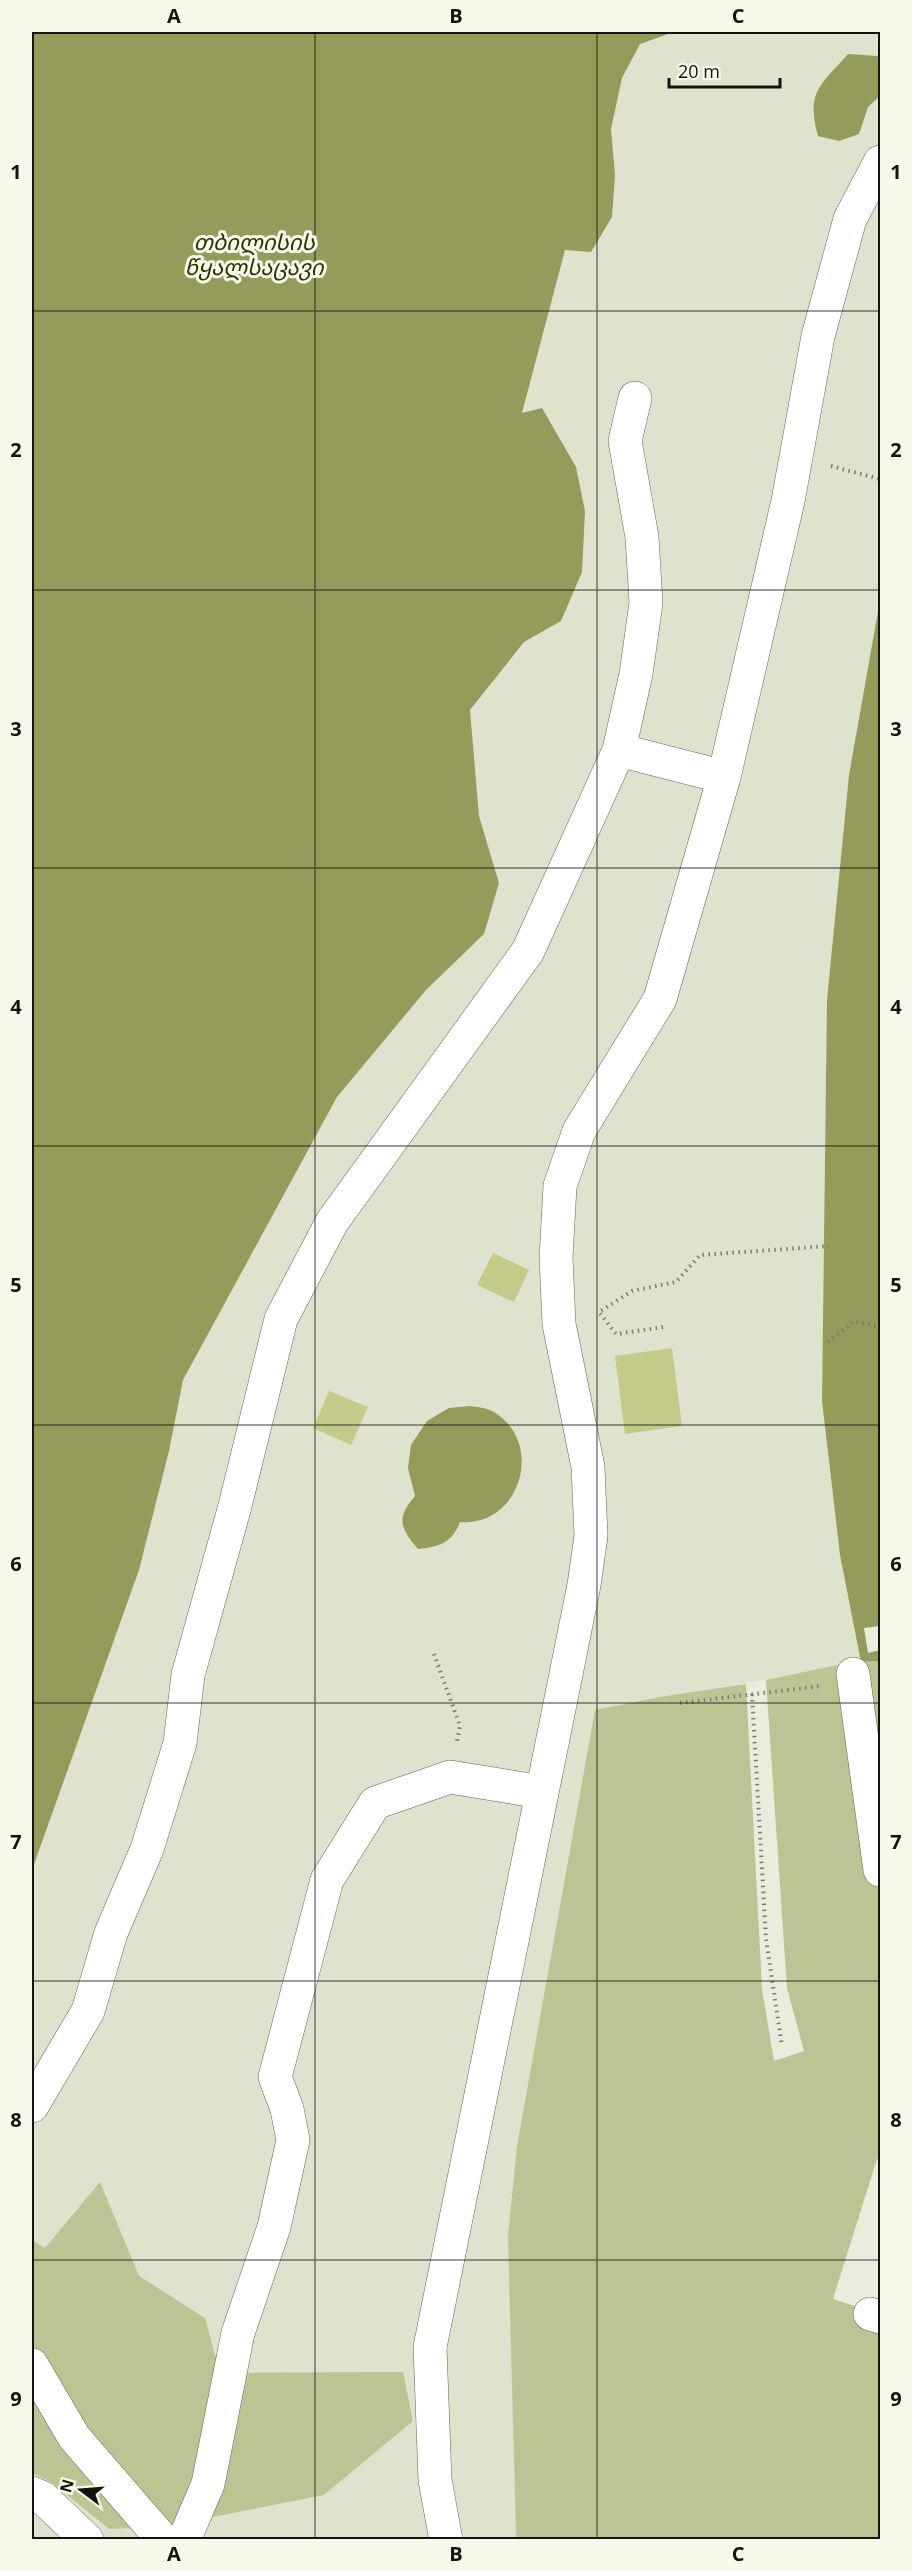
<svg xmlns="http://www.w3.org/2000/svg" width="912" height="2571" viewBox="0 0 912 2571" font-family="'Open Sans','Noto Sans Georgian',sans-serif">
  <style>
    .built { fill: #dfe2cd }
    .green { fill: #bec393 }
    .water { fill: #959b5a }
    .pier { fill: #eaecde }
    .building { fill: #c4cb89 }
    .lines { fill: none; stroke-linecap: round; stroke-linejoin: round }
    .minor-casing { stroke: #636459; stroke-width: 34 }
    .path { stroke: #7b7c74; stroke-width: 4; stroke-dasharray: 1.5 4.5; stroke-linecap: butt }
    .minor { stroke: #fff; stroke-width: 33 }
    .grid { fill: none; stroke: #13130f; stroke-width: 1.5; stroke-opacity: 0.55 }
    .labels { text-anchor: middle; stroke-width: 6; stroke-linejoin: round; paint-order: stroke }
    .water-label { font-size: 22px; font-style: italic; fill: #2f3100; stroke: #f7f9eb }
    .neatline { fill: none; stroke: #13130f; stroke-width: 2 }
    .grid-label { font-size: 20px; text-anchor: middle; font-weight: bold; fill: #13130f }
  </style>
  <rect width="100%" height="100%" fill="#eaecde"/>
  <path class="built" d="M674,32h206v568l-31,175 -22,225 -5,401 18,154 21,107 -266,49 -78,435 -6,181 5,208 2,4h-486v-669l107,-300 30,-119 14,-71 154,-283 89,-107 58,-56 15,-51 -20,-67 -9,-106 54,-68 37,-21 -13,-202 -6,-11 -20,5 43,-164 50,-74 -4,-46 11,-51 18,-34z"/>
  <path class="green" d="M880,1661v499l-3,-1 -44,140 47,15v225h-362l-2,-4 -8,-299 9,-90 78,-436 65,-13 86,-13 16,305 12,72 30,-10 -17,-63 -21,-308 76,-16z
    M100,2182l39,94 66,42 15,55 183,-1 10,49 -89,74 -162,32 -53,2 -58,-47 -19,-9v-233l13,8z"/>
  <path class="water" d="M32,32h642l-34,12 -18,34 -11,51 4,46 -3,42 -21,35 -26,-2 -43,163 20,-5 34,59 9,44 -3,61 -21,49 -37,21 -54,68 9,106 20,67 -15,51 -58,56 -89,107 -154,283 -14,71 -30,119 -107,300z
    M848,54l29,2 3,3v37l-12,11 -9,27 -20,7 -21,-5c-12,-45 2,-50 30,-82z
    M880,600v1061l-19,1 -21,-107 -18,-154 5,-401 22,-225z
    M470,1406c7,1 16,2 22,5 54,30 29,116 -32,111 -8,21 -21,25 -42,27 -18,-21 -22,-31 -3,-53l-7,-28 3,-23 16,-24 22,-13z"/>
  <path class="pier" d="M880,1626v24l-12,3 -4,-25z"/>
  <path class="building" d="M493,1253l36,17 -15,32 -37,-17z
    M672,1348l10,78 -57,8 -10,-78z
    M329,1391l39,16 -17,38 -38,-17z"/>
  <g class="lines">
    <defs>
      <path id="minor" d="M619,750l17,-76 10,-71 -4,-66 -17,-96 10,-43
        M853,1674l27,196
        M32,2106l56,-95 23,-78 36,-84 33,-106 8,-68 47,-169 46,-187 51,-97 196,-271 91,-201 105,27
        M870,2314l10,3
        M32,2365l42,72 89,103
        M32,2493l11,5 44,42
        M184,2540l24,-56 30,-151 36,-106 19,-87 -6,-31 -12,-32 52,-197 48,-77 75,-26 92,15
        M446,2540l-11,-60 -5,-133 154,-762 7,-49 -3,-69 -29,-143 -3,-66 4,-72 19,-55 81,-132 64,-222 64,-276 30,-165 32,-117 30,-57"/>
    </defs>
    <use href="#minor" class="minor-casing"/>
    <path class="path" d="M831,466l49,13
      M663,1327l-47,7 -17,-22 33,-21 44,-9 24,-27 129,-9
      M828,1342l26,-21 26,6
      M434,1654l26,72 -3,15
      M752,1694l14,245 16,107
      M680,1703l141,-17"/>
    <use href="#minor" class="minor"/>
  </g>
  <path class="grid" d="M315,32v2508M597,32v2508M32,311h848M32,590h848M32,868h848M32,1146h848M32,1425h848M32,1703h848M32,1981h848M32,2260h848"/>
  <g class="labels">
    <g class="water-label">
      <text x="254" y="250">თბილისის<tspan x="254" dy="25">წყალსაცავი</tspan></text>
    </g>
  </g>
  <rect width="912" height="2571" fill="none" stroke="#f7f9eb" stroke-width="66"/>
  <g transform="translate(81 2490) rotate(286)" stroke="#f7f9eb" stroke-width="4.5" paint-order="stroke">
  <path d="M0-4.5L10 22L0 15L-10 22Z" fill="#13130f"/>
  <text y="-9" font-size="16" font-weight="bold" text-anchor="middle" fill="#13130f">N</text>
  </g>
  <path d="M669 78v9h111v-9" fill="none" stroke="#13130f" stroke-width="3"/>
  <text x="678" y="78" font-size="18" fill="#13130f" stroke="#f7f9eb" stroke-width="4.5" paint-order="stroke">20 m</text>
  <rect x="33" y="33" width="846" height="2505" class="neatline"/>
  <g class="grid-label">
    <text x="174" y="23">A</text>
    <text x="456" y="23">B</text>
    <text x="738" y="23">C</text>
    <text x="16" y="179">1</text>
    <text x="896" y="179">1</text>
    <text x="16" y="457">2</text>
    <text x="896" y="457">2</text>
    <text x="16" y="736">3</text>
    <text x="896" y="736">3</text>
    <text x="16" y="1014">4</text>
    <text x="896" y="1014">4</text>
    <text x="16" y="1292">5</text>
    <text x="896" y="1292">5</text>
    <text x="16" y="1571">6</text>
    <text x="896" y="1571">6</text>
    <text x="16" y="1849">7</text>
    <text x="896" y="1849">7</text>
    <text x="16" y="2127">8</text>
    <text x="896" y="2127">8</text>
    <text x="16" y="2406">9</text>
    <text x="896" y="2406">9</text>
    <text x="174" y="2561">A</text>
    <text x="456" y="2561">B</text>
    <text x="738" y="2561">C</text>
  </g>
</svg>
